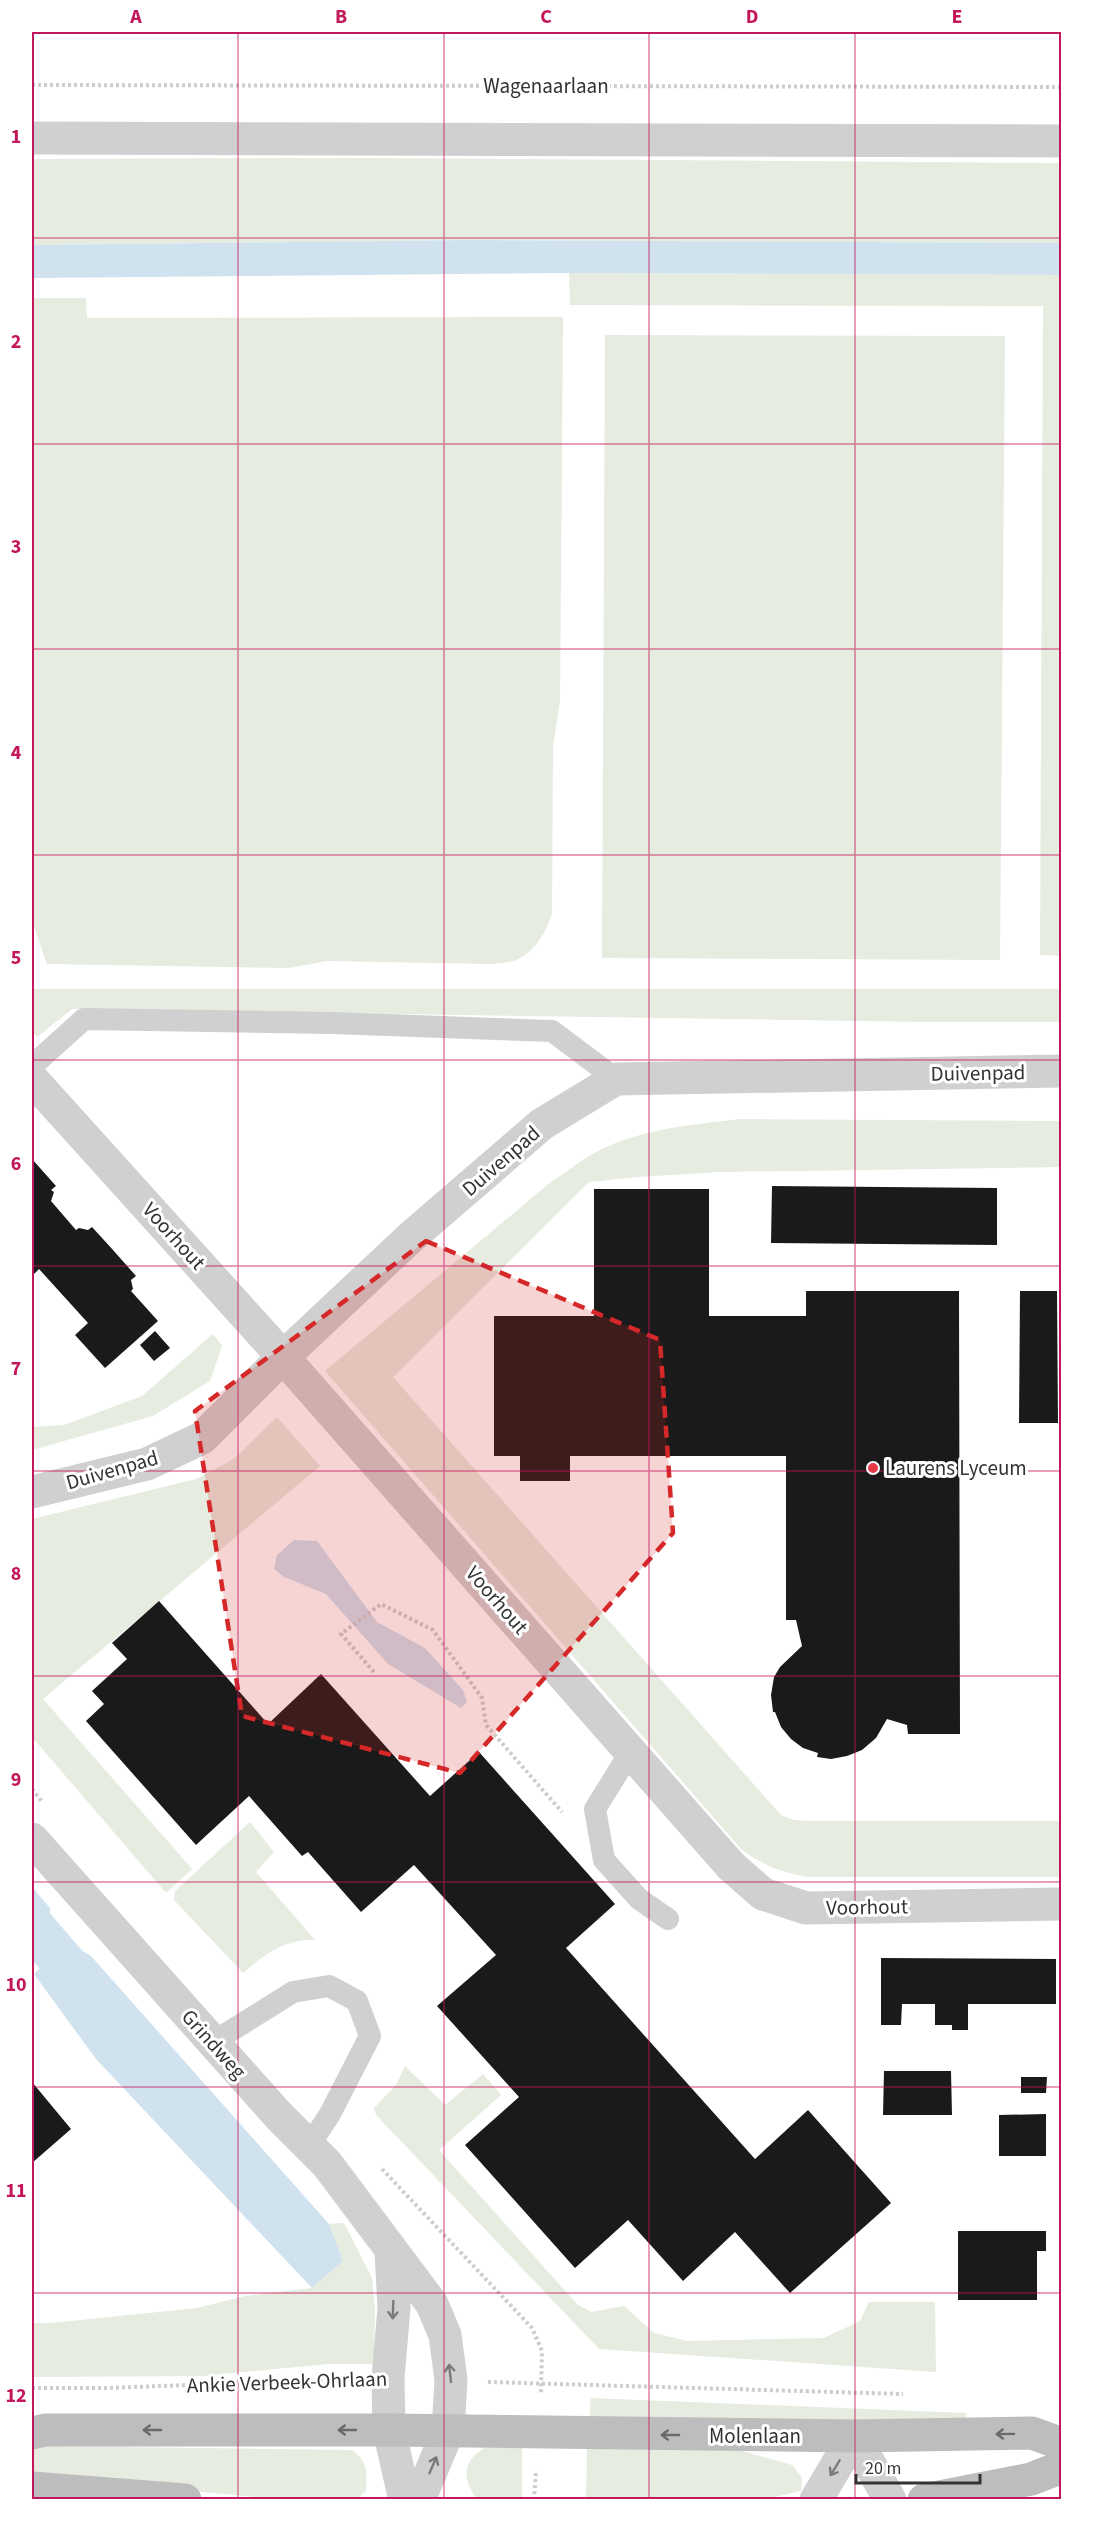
<svg xmlns="http://www.w3.org/2000/svg" width="1093" height="2531" viewBox="0 0 1093 2531" font-family="'Source Sans 3',sans-serif">
  <style>
    .green { fill: #e6ecdf }
    .water { fill: #cfe2ee }
    .lines { fill: none; stroke-linecap: round; stroke-linejoin: round }
    .canal { stroke: #cfe2ee; stroke-width: 44 }
    .building { fill: #1a1a1a }
    .path { stroke: #cdcdcd; stroke-width: 4; stroke-dasharray: 3 3; stroke-linecap: butt }
    .service { stroke: #d0d0d0; stroke-width: 22 }
    .minor { stroke: #d0d0d0; stroke-width: 33 }
    .tertiary { stroke: #d0d0d0; stroke-width: 33 }
    .secondary { stroke: #bdbdbd; stroke-width: 33 }
    .oneway { stroke: #7a7a7a }
    .oneway2 { stroke: #6a6a6a }
    .marked { fill: #d62828; fill-opacity: 0.2; stroke: #d62828; stroke-width: 4.5; stroke-dasharray: 12 8; stroke-linejoin: round }
    .grid { fill: none; stroke: #c2185b; stroke-width: 1.5; stroke-opacity: 0.55 }
    .poi-dot { fill: #e63946; stroke: #fff; stroke-width: 2 }
    .labels { text-anchor: middle; stroke-width: 6; stroke-linejoin: round; paint-order: stroke }
    .street-label { font-size: 21px; fill: #333; stroke: #fff }
    .poi-label { font-size: 21px; fill: #333; stroke: #fff; text-anchor: start }
    .neatline { fill: none; stroke: #c2185b; stroke-width: 2 }
    .grid-label { font-size: 20px; text-anchor: middle; font-weight: bold; fill: #c2185b }
  </style>
  <rect width="100%" height="100%" fill="#fff"/>
  <path class="green" d="M364,158l697,5v80l-593,-3 -436,5v-86z
    M569,273l492,2v681l-21,-1 3,-649 -473,-1z
    M32,298h54l1,20 476,-1 -3,384 -7,46 -1,167c-6,18 -17,38 -36,46 -7,3 -17,3 -25,4l-164,-3 -39,7 -241,-4 -15,-43z
    M605,335l400,1 -5,624 -398,-2z
    M32,989h1029l1,33h-135l-855,-13 -35,28 -5,-6z
    M741,1119l320,2v46l-341,5 -83,5 -48,5 -196,195 388,438 13,5 16,1h251v56h-253c-28,-5 -44,-11 -67,-28l-416,-478 226,-189c13,-8 25,-18 38,-26 46,-27 101,-31 152,-37z
    M213,1334l9,12 -12,35 -57,35 -121,34v-23l32,-2 78,-29z
    M277,1417l43,49 -277,233 149,170 -26,24 -134,-156v-218l164,-40 38,-20z
    M250,1822l24,30 -18,20 59,68c-31,-1 -50,14 -72,33l-69,-73 1,-9z
    M405,2066l40,39 38,-31 18,21 -62,55 138,154 14,8 33,-6 30,27 33,8 137,-3 36,-17 9,-19h66l1,70 -337,-23 -223,-234 -2,-7 22,-23z
    M344,2223l28,55 3,33 -1,53h-46l-126,12 -170,1v-54h19l146,-15 48,-12 67,-8 31,-27 -14,-37z
    M591,2398l375,15 1,9 -378,1z
    M45,2446l307,4c16,11 15,23 14,41l-9,8 -69,1 -247,-23 -9,-3v-22l3,-4z
    M587,2447l145,1 60,17 10,13 -1,13 -36,8 -179,1z
    M484,2448h38v51h-46c-13,-22 -15,-36 8,-51z"/>
  <path class="water" d="M468,240l593,3v32l-492,-2 -537,5v-33z
    M294,1540l23,1 60,81 48,26 38,42 4,12 -6,6 -73,-44 -62,-70 -42,-17 -10,-8 3,-14z
    M32,1887l18,21v13l-18,16z
    M67,1942l24,14 238,268 14,37 -31,27 -216,-229 -62,-85z"/>
  <g class="lines">
    <path class="canal" d="M32,1926l61,71"/>
  </g>
  <path class="building" d="M32,1159l24,27 -5,4 3,2 -3,9 25,29 3,-2 9,2 4,-3 21,23 23,26 -5,4 2,9 -2,2 27,30 -53,47 -30,-33 13,-12 -49,-54 -7,7z
    M772,1186l225,2v57l-226,-2z
    M594,1189h115v127h97v-25h153l1,443h-52l-1,-9 -20,-6 -11,19 -14,12 -15,6 -16,3 -14,-2 1,-4 -15,-5 -12,-9 -10,-12 -6,-15h-2l-2,-17 3,-18 6,-10 22,-21 -6,-26h-10v-164h-216v25h-50v-25h-26v-140h100z
    M1020,1291h37l1,132h-39z
    M155,1331l15,17 -16,13 -14,-16z
    M159,1601l109,123 53,-50 109,122 49,-44 136,152 -49,44 189,211 53,-49 83,93 -101,90 -55,-61 -52,49 -55,-61 -53,48 -110,-123 54,-48 -82,-91 59,-51 -82,-90 -53,47 -53,-60 -6,4 -53,-60 -53,49 -110,-124 18,-17 -12,-13 35,-32 -15,-16z
    M881,1958l175,1v45h-88v26h-16v-5h-17v-21h-33l-1,21h-20z
    M884,2071h67l1,44h-69z
    M1021,2077h26l-1,16h-25z
    M32,2082l39,47 -39,34z
    M1046,2114v42h-47v-41z
    M958,2231h88v20h-9v49h-79z"/>
  <g class="lines">
    <path class="path" d="M32,85l1030,2
      M374,1672l-33,-38 40,-30 52,26 49,68 4,27 76,87
      M32,1789l11,14
      M382,2169l150,159 10,23 -1,43
      M488,2382l415,12
      M32,2388h74l246,-9
      M534,2500l2,-30"/>
    <path class="service" d="M32,1066l52,-47 248,4 220,8 64,48
      M631,1751l-36,58 9,51 35,39 29,20
      M213,2042l80,-50 36,-6 28,15 13,35 -40,78 -21,32"/>
    <path class="minor" d="M32,138l1030,3
      M32,1079l251,278 448,509 32,28 43,14 256,-4
      M32,1492l115,-28 55,-26 81,-81 128,-120 131,-113 74,-45 446,-8"/>
    <path class="tertiary" d="M32,1839l247,277 48,48 105,140 13,31 6,45 -3,51 -29,69
      M391,2252l3,56 -6,70 1,52 16,70
      M816,2500l38,-64 36,64"/>
    <path class="secondary" d="M32,2433l13,-3h344l465,6 178,-3 30,11
      M32,2488l153,12
      M924,2500l107,-21 31,-12"/>
  </g>
  <defs><path id="oneway-shaft" d="M-6 0H5M1.5-3L5.5 0L1.5 3" fill="none" stroke-width="1.6" stroke-linecap="round" stroke-linejoin="round" transform="scale(1.5)"/></defs>
  <g class="oneway">
    <use href="#oneway-shaft" transform="translate(393 2310) rotate(92)"/>
    <use href="#oneway-shaft" transform="translate(450 2373) rotate(-96)"/>
    <use href="#oneway-shaft" transform="translate(433 2465) rotate(-67)"/>
    <use href="#oneway-shaft" transform="translate(835 2468) rotate(121)"/>
  </g>
  <g class="oneway2">
    <use href="#oneway-shaft" transform="translate(152 2430) rotate(180)"/>
    <use href="#oneway-shaft" transform="translate(347 2430) rotate(180)"/>
    <use href="#oneway-shaft" transform="translate(1005 2434) rotate(179)"/>
    <use href="#oneway-shaft" transform="translate(670 2435) rotate(-180)"/>
  </g>
  <path class="marked" d="M426,1241l234,99 13,193 -213,240 -218,-57 -47,-305z"/>
  <path class="grid" d="M238,32v2468M444,32v2468M649,32v2468M855,32v2468M32,238h1030M32,444h1030M32,649h1030M32,855h1030M32,1060h1030M32,1266h1030M32,1471h1030M32,1676h1030M32,1882h1030M32,2087h1030M32,2293h1030"/>
  <circle class="poi-dot" cx="873" cy="1468" r="6"/>
  <g class="labels">
    <g class="street-label">
      <text x="546" y="93">Wagenaarlaan</text>
      <text transform="translate(978 1073) rotate(-1)" y="7">Duivenpad</text>
      <text transform="translate(501 1161) rotate(-41)" y="7">Duivenpad</text>
      <text transform="translate(174 1236) rotate(48)" y="7">Voorhout</text>
      <text transform="translate(112 1470) rotate(-16)" y="7">Duivenpad</text>
      <text transform="translate(497 1600) rotate(49)" y="7">Voorhout</text>
      <text transform="translate(867 1907) rotate(-1)" y="7">Voorhout</text>
      <text transform="translate(214 2044) rotate(48)" y="7">Grindweg</text>
      <text transform="translate(287 2382) rotate(-2)" y="7">Ankie Verbeek-Ohrlaan</text>
      <text x="755" y="2443">Molenlaan</text>
    </g>
    <g class="poi-label">
      <text x="885" y="1475">Laurens Lyceum</text>
    </g>
  </g>
  <rect width="1093" height="2531" fill="none" stroke="#ffffff" stroke-width="66"/>
  <path d="M856 2474v9h124v-9" fill="none" stroke="#333333" stroke-width="3"/>
  <text x="865" y="2474" font-size="18" fill="#333333" stroke="#ffffff" stroke-width="4.5" paint-order="stroke">20 m</text>
  <rect x="33" y="33" width="1027" height="2465" class="neatline"/>
  <g class="grid-label">
    <text x="136" y="23">A</text>
    <text x="341" y="23">B</text>
    <text x="546" y="23">C</text>
    <text x="752" y="23">D</text>
    <text x="957" y="23">E</text>
    <text x="16" y="143">1</text>
    <text x="16" y="348">2</text>
    <text x="16" y="553">3</text>
    <text x="16" y="759">4</text>
    <text x="16" y="964">5</text>
    <text x="16" y="1170">6</text>
    <text x="16" y="1375">7</text>
    <text x="16" y="1580">8</text>
    <text x="16" y="1786">9</text>
    <text x="16" y="1991">10</text>
    <text x="16" y="2197">11</text>
    <text x="16" y="2402">12</text>
  </g>
</svg>
